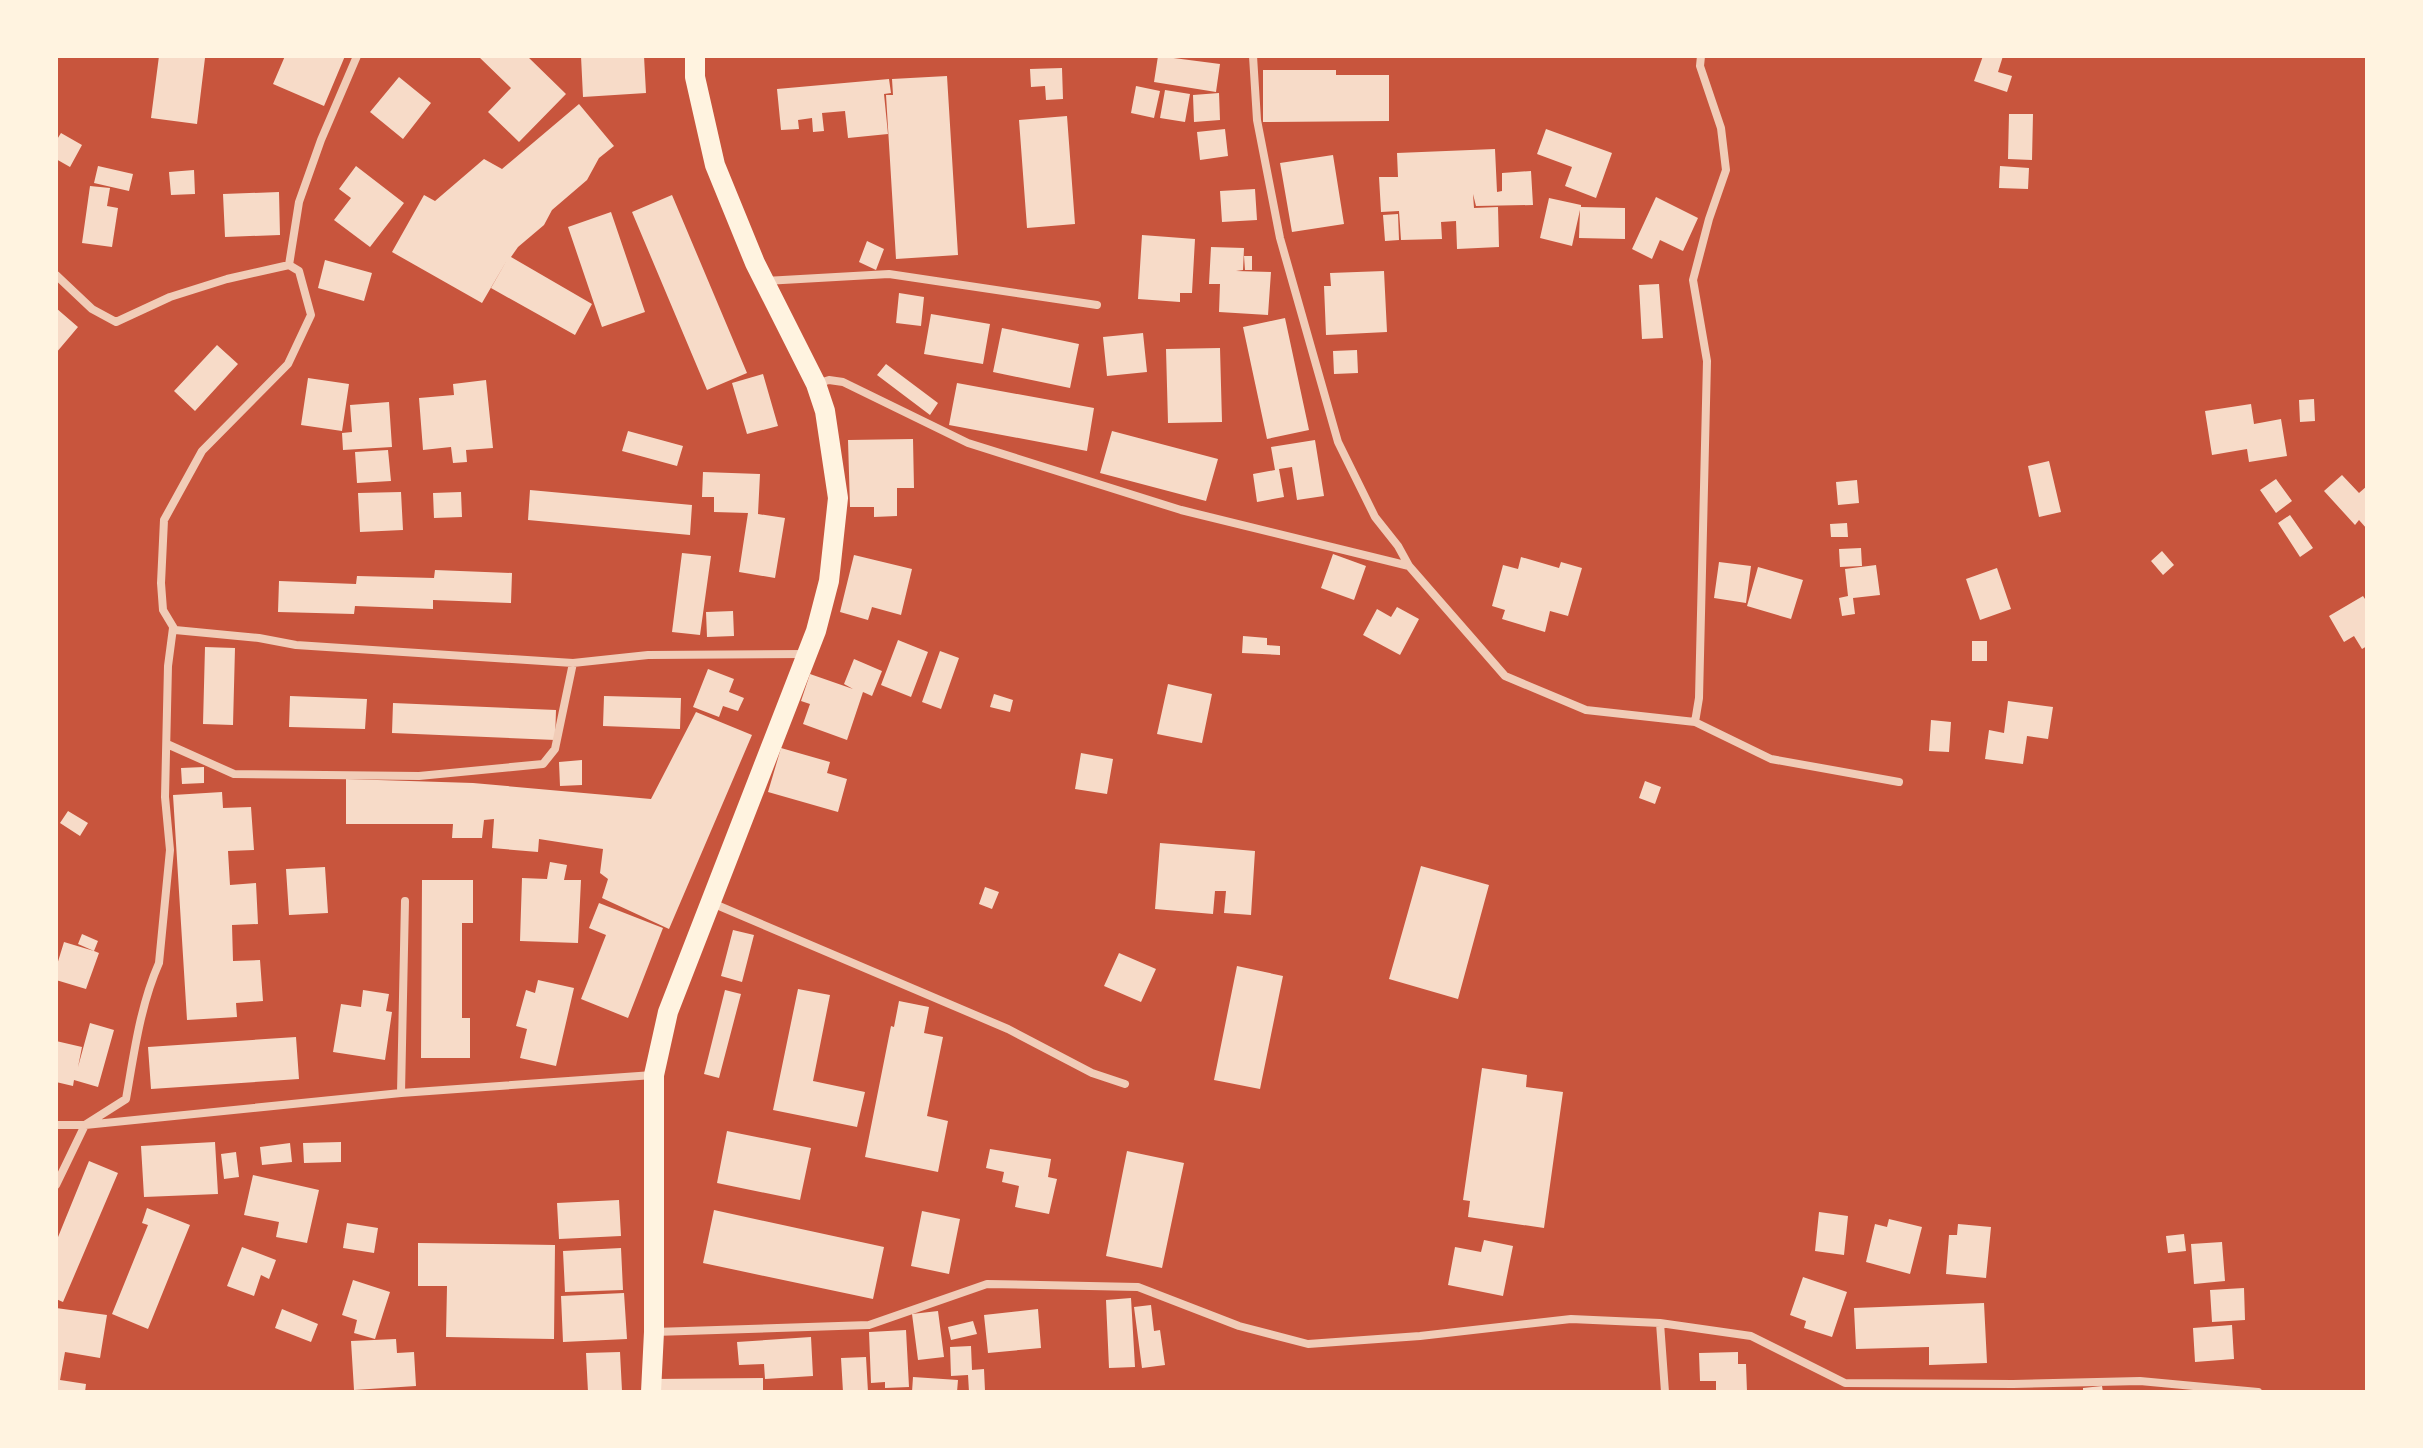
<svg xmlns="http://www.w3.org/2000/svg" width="2423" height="1448" viewBox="0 0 2423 1448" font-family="'Source Sans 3',sans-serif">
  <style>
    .building { fill: #f7dbc8 }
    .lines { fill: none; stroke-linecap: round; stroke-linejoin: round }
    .minor { stroke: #f1ccb7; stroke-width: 8 }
    .primary { stroke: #fff3e0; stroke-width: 20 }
  </style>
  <rect width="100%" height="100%" fill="#c8553d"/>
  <path class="building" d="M159,56l46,2 -8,66 -46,-6z
    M285,56h60l-21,50 -51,-22z
    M478,56h49l39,38 -47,48 -31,-30 23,-24z
    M581,56h63l2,37 -63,4z
    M1158,56l62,8 -4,28 -62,-10z
    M1983,56h20l-5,16 14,4 -5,16 -33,-11z
    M1062,68l1,31 -17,1 -1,-14 -14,1 -1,-18z
    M1263,70h73v5h53v46l-126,1z
    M947,76l11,179 -62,4 -10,-164h7l-1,-16z
    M399,77l32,26 -28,36 -33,-27z
    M889,79l2,14 -7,1 4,40 -40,4 -3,-27 -23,2 2,18 -11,1 -1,-14 -14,2 1,9 -18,1 -4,-41z
    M1136,86l24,5 -6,27 -23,-5z
    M1165,90l25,4 -5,28 -25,-4z
    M1219,93l1,27 -26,2 -1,-27z
    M579,104l35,42 -15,12 -12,22 -35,30 -8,15 -26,22 -7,10 81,47 -17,31 -84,-47 16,-28 -25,43 -90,-51 32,-57 11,6 49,-42 18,10z
    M2009,114h24l-1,46 -24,-1z
    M1067,116l8,108 -48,4 -8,-108z
    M1225,129l3,27 -28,4 -3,-28z
    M1546,129l66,24 -16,45 -31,-12 7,-19 -35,-13z
    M61,133l21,12 -12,22 -14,-8v-18z
    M1495,149l2,43 5,-1v-18l29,-2 2,34 -57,1 -3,-12 1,14 24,-1 1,40 -42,2 -1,-28 -15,1 1,17 -41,1 -2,-29 -18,1 -2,-35h19l-1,-24z
    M1333,155l11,69 -52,8 -12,-69z
    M98,166l35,8 -4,17 -35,-8z
    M356,166l48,37 -34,44 -36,-27 17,-22 -12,-9z
    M2000,166l29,2 -1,21 -29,-1z
    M194,170l1,24 -24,1 -2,-23z
    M90,186l20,2 -3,18 11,2 -6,39 -30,-4z
    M1255,189l2,31 -35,2 -2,-31z
    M279,192l1,43 -55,2 -2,-43z
    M672,195l75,178 -40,17 -75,-178z
    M1656,197l42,21 -15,33 -23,-11 -8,19 -20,-10z
    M1549,198l32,7v2l44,1v31l-46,-1 1,-28 -8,36 -32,-8z
    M611,212l34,100 -43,15 -34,-100z
    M1398,214l1,26 -14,1 -2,-26z
    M1142,235l53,4 -3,54h-12v9l-42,-3z
    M867,241l17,8 -8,21 -17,-8z
    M1211,247l33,1 -1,22 -7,1 35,1 -3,43 -49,-3 1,-28h-11z
    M1244,256h8v14h-7z
    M325,260l47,13 -8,28 -46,-13z
    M1384,271l3,61 -61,3 -2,-49h7l-1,-13z
    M1659,284l4,54 -21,1 -3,-54z
    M899,293l25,4 -3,29 -25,-3z
    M56,308l22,19 -22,26z
    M931,314l59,10 -7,40 -59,-10z
    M1285,318l24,112 -42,9 -24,-112z
    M1002,328l77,16 -9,44 -77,-16z
    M1143,333l4,39 -40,4 -4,-39z
    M217,345l21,19 -43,47 -21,-20z
    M1220,348l2,74 -54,1 -2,-74z
    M1357,350l1,23 -24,1 -1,-23z
    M886,364l52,39 -8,12 -53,-40z
    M763,374l15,52 -31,8 -15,-51z
    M308,378l41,6 -7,47 -41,-6z
    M486,380l7,68 -27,2 1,12 -14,1 -2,-16 -28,3 -4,-52 35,-3 -1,-11z
    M957,383l137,25 -7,43 -138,-26z
    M2314,399l1,22 -15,1 -1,-22z
    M389,402l3,45 -49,3 -1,-17 10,-1 -2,-27z
    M2251,404l3,20 27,-5 6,37 -38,6 -2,-13 -35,6 -7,-44z
    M628,431l55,15 -6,20 -55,-15z
    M1112,431l106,28 -12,42 -106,-28z
    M913,439l1,49h-17v28l-23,1v-10h-24l-2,-67z
    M1315,440l9,56 -27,4 -5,-33 -13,2 5,28 -27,5 -4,-28 22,-4 -4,-23z
    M388,450l3,31 -34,2 -2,-31z
    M2049,461l12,51 -22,5 -11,-51z
    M703,472l57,2 -2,40 27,4 -10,60 -36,-6 9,-59 -34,-1v-15h-12z
    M2342,475l17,18 8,-7v43l-8,-9 -4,5 -31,-34z
    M2276,479l16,22 -16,12 -16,-23z
    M1857,480l2,23 -21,2 -2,-23z
    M530,490l162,15 -2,30 -162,-15z
    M401,492l2,38 -43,2 -2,-39z
    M461,492l1,25 -28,1 -1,-25z
    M2290,515l23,33 -13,9 -22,-34z
    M1847,523l1,14h-17l-1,-13z
    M1861,548l1,18 -22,1 -1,-18z
    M2162,551l12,14 -11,10 -12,-14z
    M682,553l29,3 -11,79 -28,-3z
    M1333,554l33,12 -12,34 -33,-12z
    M854,555l58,14 -11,46 -29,-8 -4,13 -28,-8z
    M1521,557l38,11 2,-6 21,6 -14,48 -18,-5 -5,21 -43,-13 3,-9 -13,-4 11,-41 15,4z
    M1719,562l32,4 -5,37 -32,-5z
    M1876,565l4,30 -27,3 2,16 -13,2 -3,-18 9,-2 -3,-27z
    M1758,567l45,13 -12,39 -44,-13z
    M1997,568l14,41 -31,11 -14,-41z
    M435,570l77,3 -1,30 -78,-3v9l-78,-3 -1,8 -76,-2 1,-31 77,3 1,-8 77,2z
    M2363,596l4,6v44l-5,3 -8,-13 -10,6 -15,-26z
    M1397,607l22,12 -19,36 -37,-20 14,-26 14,8z
    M733,611l1,25 -27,1 -1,-25z
    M1243,636l24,2v7l13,1v9l-38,-2z
    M898,640l30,12 -17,45 -30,-12z
    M1972,641h15v20h-15z
    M205,647l30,1 -2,77 -30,-1z
    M940,651l19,7 -18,51 -19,-7z
    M854,659l28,12 -10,25 -9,-4 -16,48 -44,-16 7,-20 -9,-3 9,-27 43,15 -9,-5z
    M708,669l26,10 -5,13 15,6 -6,13 -15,-5 -4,11 -26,-10z
    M1168,684l44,10 -10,49 -45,-9z
    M994,694l19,6 -3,12 -20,-5z
    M290,696l77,3 -2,30 -76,-2z
    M604,696l77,2 -1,31 -77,-3z
    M2008,701l45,6 -5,32 -21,-3 -4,28 -38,-5 4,-29 15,3z
    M393,703l163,7 -1,30 -163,-7z
    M696,712l56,23 -83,194 -67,-31 6,-19 -8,-6 3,-24 -64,-10 -1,13 -46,-4 2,-29 -10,1 -2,18h-30l1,-14h-107v-45l127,4 178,16z
    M1931,720l20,2 -2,30 -20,-1z
    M781,748l49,14 -3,11 20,6 -9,33 -70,-20z
    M1081,753l32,6 -6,35 -32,-5z
    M582,760v25l-22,1 -1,-24z
    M204,767v16l-22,1 -1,-16z
    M1645,781l16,6 -6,17 -16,-6z
    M222,792l1,16 28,-1 3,43 -26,1 2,34 26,-2 2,41 -26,1 1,36 27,-1 3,41 -27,2 1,14 -50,3 -14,-225z
    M68,811l20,12 -8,13 -20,-13z
    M1160,843l95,8 -4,64 -27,-2 2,-22h-11l-2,23 -58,-5z
    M550,862l17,3 -3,15h17l-3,63 -58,-2 2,-63 25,1z
    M1421,866l68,19 -31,114 -69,-20z
    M325,867l3,46 -39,2 -3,-46z
    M422,880h51v43h-11v95h8v40h-49z
    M985,887l14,5 -7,17 -13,-5z
    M599,903l64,25 -35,90 -47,-19 25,-64 -17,-7z
    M733,930l21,5 -12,47 -21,-6z
    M82,934l16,7 -4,10 5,2 -13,36 -30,-9v-12l8,-26 30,9 -16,-7z
    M1119,953l37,16 -15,33 -37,-16z
    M1237,966l46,10 -23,113 -46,-9z
    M538,980l36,8 -18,78 -36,-8 7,-29 -11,-3 10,-36 9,3z
    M798,989l32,6 -17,86 52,11 -8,35 -84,-17z
    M363,990l26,4 -3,17 6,1 -7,48 -52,-8 8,-48 20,3z
    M725,990l16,4 -22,84 -15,-4z
    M899,1001l30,6 -5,26 19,4 -16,79 21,5 -10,51 -73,-15 26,-131 3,1z
    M90,1023l24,7 -16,57 -24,-7 -1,6 -17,-4v-41l26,6 -4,20z
    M296,1037l3,42 -148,10 -3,-42z
    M1482,1068l45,7 -1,12 37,5 -19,136 -76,-11 2,-16 -7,-1z
    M727,1131l84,17 -11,52 -83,-17z
    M215,1142l3,52 -74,3 -3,-51z
    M341,1142v20l-37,1 -1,-20z
    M290,1143l2,19 -30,3 -2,-18z
    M990,1149l61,10 -3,18 9,2 -8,35 -34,-7 4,-21 -17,-4 2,-10 -18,-4z
    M1127,1151l57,12 -22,105 -56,-12z
    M236,1152l3,25 -15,2 -3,-25z
    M89,1161l29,12 -55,129 -7,-3v-57z
    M253,1175l66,15 -12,53 -31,-6 3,-15 -35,-7z
    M619,1200l2,36 -62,3 -2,-36z
    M147,1208l43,17 -42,104 -36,-15 36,-89 -6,-2z
    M714,1210l170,37 -11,52 -170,-36z
    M922,1211l38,8 -11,55 -38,-8z
    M1819,1212l29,4 -4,39 -29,-4z
    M1889,1219l33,8 -12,47 -44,-12 9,-38 12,3z
    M347,1223l31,5 -4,25 -31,-5z
    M1958,1224l33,3 -5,51 -40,-4 3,-39h8z
    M2184,1234l2,17 -18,2 -2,-17z
    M1484,1240l29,6 -10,50 -55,-11 7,-38 26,5z
    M2222,1242l3,39 -31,3 -3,-40z
    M418,1243l137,2 -1,94 -108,-2 1,-51h-29z
    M242,1247l34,13 -7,19 -8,-4 -7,21 -27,-10z
    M621,1248l2,42 -58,2 -2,-41z
    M1803,1277l44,15 -15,45 -28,-9 2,-7 -16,-6z
    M353,1280l37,12 -15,47 -21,-6 3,-13 -15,-5z
    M2244,1288l1,32 -33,2 -2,-32z
    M624,1293l3,46 -64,3 -2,-46z
    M1131,1298l4,69 -26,1 -3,-68z
    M1984,1303l3,60 -58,2v-18l-73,2 -2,-41z
    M1151,1305l3,26 6,-1 5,35 -23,3 -8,-61z
    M56,1308l51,7 -7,43 -35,-6 -5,28 26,4 -1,8h-29z
    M282,1309l36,15 -7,18 -36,-14z
    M1038,1309l3,39 -53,5 -4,-38z
    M938,1311l6,46 -26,3 -6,-46z
    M973,1321l4,13 -26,6 -3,-13z
    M2232,1325l2,34 -39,3 -2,-34z
    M906,1330l3,57 -24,1v-6l-14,1 -2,-51z
    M811,1337l2,39 -48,3 -1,-15 -25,1 -2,-23z
    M396,1339l1,14 17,-1 2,34 -62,4 -3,-49z
    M971,1346l1,24 12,-1 1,22 -16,1 -1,-17 -17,1 -1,-29z
    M620,1352l2,39 -34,1 -2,-39z
    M1738,1352v12h8l1,28h-31v-11h-16l-1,-28z
    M866,1357l2,35h-25l-2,-34z
    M913,1377l45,3 -1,12h-45z
    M763,1378v14h-110l-1,-13z
    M2102,1386l1,6h-20v-4z"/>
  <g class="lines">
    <path class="minor" d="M1253,56l4,64 23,118 58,204 37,75 23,29 11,20
      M289,265l10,-63 22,-62 36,-84
      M56,275l36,34 24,13 54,-25 57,-18 62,-14 10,6 12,44 -23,49 -86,87 -38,69 -3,63 2,27 12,20 84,8 37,7 277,18 75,-8 158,-1
      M765,281l124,-7 208,31
      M816,384l13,-4 14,2 125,61 213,67 228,56 96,110 81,34 109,12 76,37 128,23
      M1695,722l4,-24 8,-337 -14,-81 16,-61 17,-49 -5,-42 -21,-62 1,-10
      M167,744l67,30 185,2 124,-12 12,-15 18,-86
      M712,903l296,126 84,44 33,11
      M401,1093l4,-192
      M56,1125h29l316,-32 252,-18
      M56,1185l29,-60 41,-26c8,-45 14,-93 33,-136l11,-113 -5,-53 3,-131 5,-38
      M1660,1323l5,69
      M654,1332l215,-7 118,-41 151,3 101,39 69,18 112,-8 151,-17 89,4 91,13 94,47 168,1 127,-3 118,11"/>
    <path class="primary" d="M651,1392l3,-60v-257l14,-63 148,-381 13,-50 9,-83 -13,-87 -9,-27 -61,-121 -40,-98 -20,-88v-21"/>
  </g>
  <rect width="2423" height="1448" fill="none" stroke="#fff3e0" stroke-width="116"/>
</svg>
